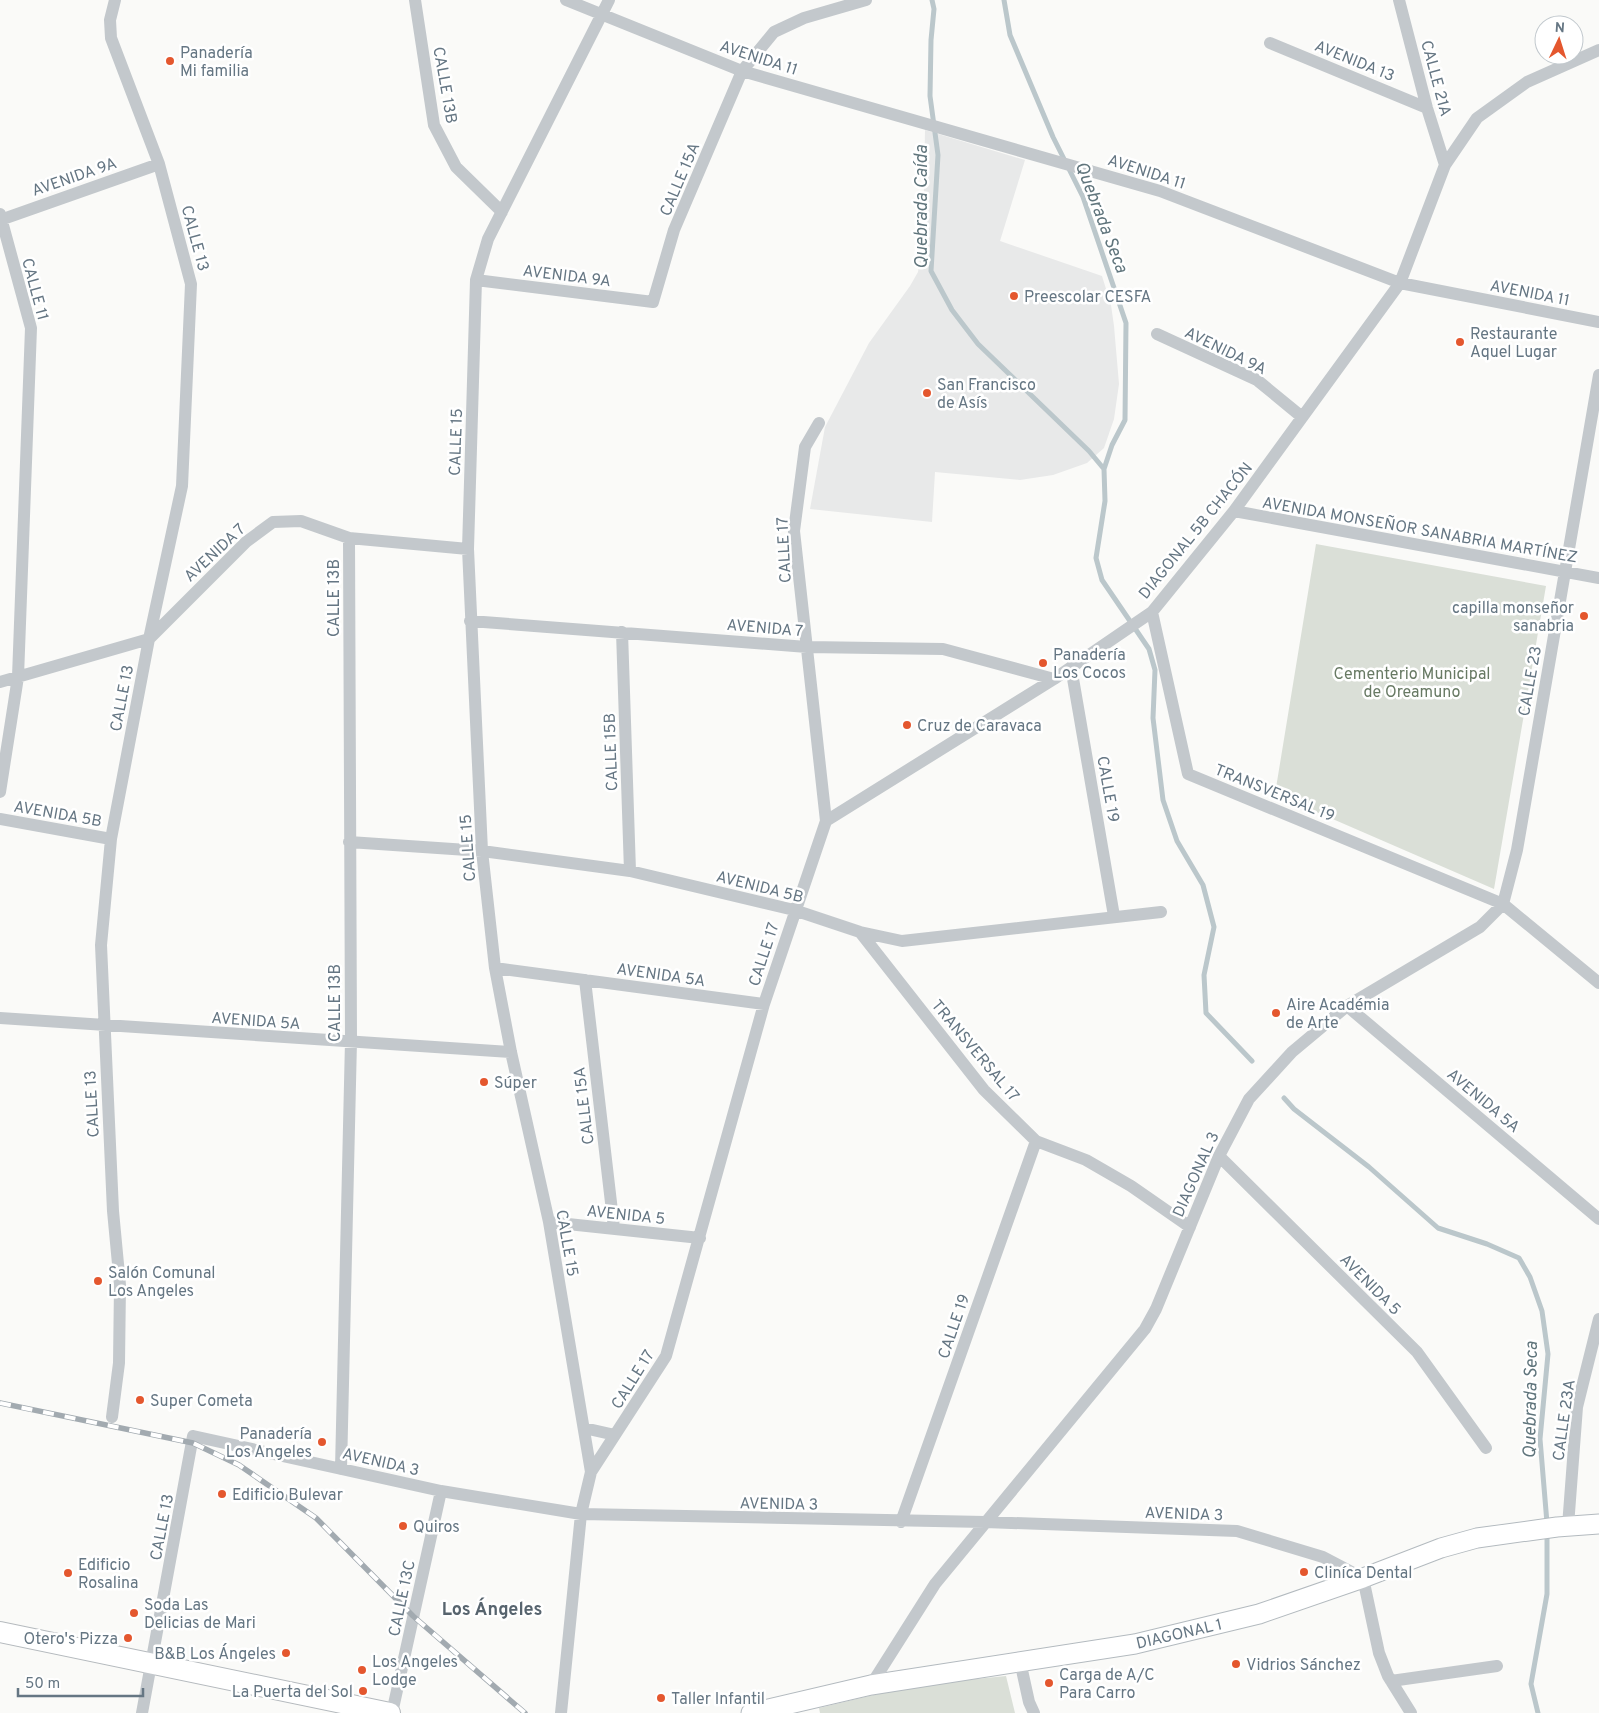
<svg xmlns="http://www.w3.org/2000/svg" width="1599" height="1713" viewBox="0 0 1599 1713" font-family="Overpass,sans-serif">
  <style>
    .built { fill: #e8e9e9 }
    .green { fill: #dadfd7 }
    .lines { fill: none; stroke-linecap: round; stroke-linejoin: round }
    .stream { stroke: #bbc7cb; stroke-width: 5 }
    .secondary-casing { stroke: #b3babf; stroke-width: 21 }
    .primary-casing { stroke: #b5babe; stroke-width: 22 }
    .street { stroke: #c3c8cc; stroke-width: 12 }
    .secondary { stroke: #fff; stroke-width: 19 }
    .primary { stroke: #fff; stroke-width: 20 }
    .rail-casing { stroke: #a2aab0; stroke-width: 5.5 }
    .rail { stroke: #fff; stroke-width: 4; stroke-dasharray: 11; stroke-linecap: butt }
    .poi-dot { fill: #e4572e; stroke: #fff; stroke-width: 2 }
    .labels { text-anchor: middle; stroke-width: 5; stroke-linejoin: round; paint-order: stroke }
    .poi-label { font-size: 16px; fill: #657683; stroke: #fff; text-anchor: start }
    .street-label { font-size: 16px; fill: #657683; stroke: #fff }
    .park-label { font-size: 16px; fill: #687a64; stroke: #fff }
    .water-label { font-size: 18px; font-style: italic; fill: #60757c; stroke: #fff }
    .neighbourhood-label { font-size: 18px; font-weight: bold; fill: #57646e; stroke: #fff }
  </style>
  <rect width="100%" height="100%" fill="#fafaf8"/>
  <path class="built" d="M925,130l100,30 -25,81 102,35 9,29 3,21 5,58 -5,35 -10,29 -17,15 -34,12 -33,5 -85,-8 -3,50 -122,-13 15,-82 44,-84 41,-57 8,-14 5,-31z"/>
  <path class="green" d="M1316,544l230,42 -52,303 -219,-95z
    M1006,1676l9,37h-195l-1,-5 96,-23z"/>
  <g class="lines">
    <path class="stream" d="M932,0l2,9 -3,31 -1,56 8,59 -7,116 21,39 26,34 111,107 15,18
      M1004,0l6,35 43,102 30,60 43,126 -1,97 -13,25 -8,24 1,32 -9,57 6,22 47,69 6,21 -2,48 10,82 14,41 26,44 11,42 -10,48 2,38 46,48
      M1284,1098l10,11 75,58 69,61 49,16 32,14 11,19 12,34 6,43 -8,85 7,84
      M1538,1713l-7,-29 16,-90v-62"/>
    <defs>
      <path id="secondary" d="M751,1713l120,-28 264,-41 124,-30 104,-36 78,-30 36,-10 80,-11 42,-3"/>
      <path id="primary" d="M0,1632l390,81"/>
    </defs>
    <use href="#secondary" class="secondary-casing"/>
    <use href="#primary" class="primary-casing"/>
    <path class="street" d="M415,0l19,125 22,42 46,45
      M566,0l176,71 418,120 240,92 199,39
      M1399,0l28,108 18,57
      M1270,43l157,65
      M0,214l31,114 -13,349 -18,115
      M0,220l159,-56
      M476,280l177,22 21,-72 68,-159 32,-39 30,-14 62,-18
      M1157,334l100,46 45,37
      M1234,511l365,67
      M1152,612l36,162 315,130 96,79
      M470,621l337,26 136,2 111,30
      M622,632l8,239
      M1071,667l43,249
      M0,682l149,-43 97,-97 27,-20 28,-1 48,17 119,11
      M0,819l111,20
      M826,821l228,-142 98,-67 82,-101 166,-228 45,-118 32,-47 50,-36 72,-32
      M349,842l133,9 148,20 164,39 66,22 42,9 259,-29
      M1503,904l14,-54 82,-475
      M860,932l124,158 52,51 50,19 45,26 59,41
      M495,968l269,36
      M585,980l29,248
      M1347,1006l252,213
      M0,1018l511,34
      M1219,1156l198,196 69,96
      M549,1222l151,16
      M112,1417l7,-54 1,-78 -7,-74 -12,-266 10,-106 38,-200 33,-153 9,-202 -32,-120 -48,-126 -1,-18 5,-20
      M584,1428l31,7
      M341,1469l10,-428 -2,-503
      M591,1472l75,-116 98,-352 62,-183 -32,-290 11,-84 14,-24
      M901,1522l135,-381
      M1568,1526l9,-119 22,-88
      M1020,1661l9,41 5,11
      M1391,1681l106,-15
      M871,1685l64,-101 210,-255 11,-20 63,-153 30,-57 43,-47 55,-46 133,-79 23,-23
      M142,1713l51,-277 248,55 140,23 404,8 252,9 86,26 40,21 16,75 9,23 23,37
      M392,1713l49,-222
      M561,1713l20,-199 10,-42 -42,-250 -38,-170 -16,-84 -13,-117 -14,-302 8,-269 12,-41 121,-239"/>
    <use href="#secondary" class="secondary"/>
    <use href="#primary" class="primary"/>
    <defs>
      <path id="rail" d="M0,1403l193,40 46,22 77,53 97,98 112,97"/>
    </defs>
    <use href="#rail" class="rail-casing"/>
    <use href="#rail" class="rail"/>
  </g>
  <g class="poi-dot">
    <circle cx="170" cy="61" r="5"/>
    <circle cx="1014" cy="296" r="5"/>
    <circle cx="1460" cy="342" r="5"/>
    <circle cx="927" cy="393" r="5"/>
    <circle cx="1584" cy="616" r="5"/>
    <circle cx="1043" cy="663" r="5"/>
    <circle cx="907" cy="725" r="5"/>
    <circle cx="1276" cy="1013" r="5"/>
    <circle cx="484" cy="1082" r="5"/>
    <circle cx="98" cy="1281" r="5"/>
    <circle cx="140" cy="1400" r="5"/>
    <circle cx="322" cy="1442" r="5"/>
    <circle cx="222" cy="1494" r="5"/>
    <circle cx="403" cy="1526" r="5"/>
    <circle cx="1304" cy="1572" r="5"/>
    <circle cx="68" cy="1573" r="5"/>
    <circle cx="134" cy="1613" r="5"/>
    <circle cx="128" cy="1638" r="5"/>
    <circle cx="286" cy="1653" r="5"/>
    <circle cx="1236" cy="1664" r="5"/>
    <circle cx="362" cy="1670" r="5"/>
    <circle cx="1049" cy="1683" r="5"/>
    <circle cx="363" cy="1691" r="5"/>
    <circle cx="661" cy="1698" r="5"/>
  </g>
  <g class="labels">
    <g class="poi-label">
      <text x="180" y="58">Panadería<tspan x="180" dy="18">Mi familia</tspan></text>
      <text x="1024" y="302">Preescolar CESFA</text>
      <text x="1470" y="339">Restaurante<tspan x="1470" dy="18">Aquel Lugar</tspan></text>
      <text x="937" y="390">San Francisco<tspan x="937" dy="18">de Asís</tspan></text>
      <text x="1574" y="613" text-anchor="end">capilla monseñor<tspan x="1574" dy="18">sanabria</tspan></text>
      <text x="1053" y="660">Panadería<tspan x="1053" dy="18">Los Cocos</tspan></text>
      <text x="917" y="731">Cruz de Caravaca</text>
      <text x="1286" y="1010">Aire Académia<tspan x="1286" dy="18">de Arte</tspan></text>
      <text x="494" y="1088">Súper</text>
      <text x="108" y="1278">Salón Comunal<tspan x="108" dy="18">Los Angeles</tspan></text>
      <text x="150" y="1406">Super Cometa</text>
      <text x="312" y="1439" text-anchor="end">Panadería<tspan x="312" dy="18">Los Angeles</tspan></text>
      <text x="232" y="1500">Edificio Bulevar</text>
      <text x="413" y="1532">Quiros</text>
      <text x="78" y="1570">Edificio<tspan x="78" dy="18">Rosalina</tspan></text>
      <text x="1314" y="1578">Cliníca Dental</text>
      <text x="144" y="1610">Soda Las<tspan x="144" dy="18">Delicias de Mari</tspan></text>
      <text x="118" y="1644" text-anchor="end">Otero's Pizza</text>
      <text x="276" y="1659" text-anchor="end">B&amp;B Los Ángeles</text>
      <text x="372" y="1667">Los Angeles<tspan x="372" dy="18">Lodge</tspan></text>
      <text x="1246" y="1670">Vidrios Sánchez</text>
      <text x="1059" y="1680">Carga de A/C<tspan x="1059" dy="18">Para Carro</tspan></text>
      <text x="353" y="1697" text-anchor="end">La Puerta del Sol</text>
      <text x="671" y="1704">Taller Infantil</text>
    </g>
    <g class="street-label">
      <text transform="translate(759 57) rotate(18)" y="6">AVENIDA 11</text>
      <text transform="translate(1355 60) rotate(22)" y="6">AVENIDA 13</text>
      <text transform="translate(1437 78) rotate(75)" y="6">CALLE 21A</text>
      <text transform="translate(446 85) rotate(80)" y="6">CALLE 13B</text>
      <text transform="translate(1147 171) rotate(18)" y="6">AVENIDA 11</text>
      <text transform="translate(74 176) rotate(-19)" y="6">AVENIDA 9A</text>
      <text transform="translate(679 179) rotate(-67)" y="6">CALLE 15A</text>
      <text transform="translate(196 238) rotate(75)" y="6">CALLE 13</text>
      <text transform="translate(567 275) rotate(7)" y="6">AVENIDA 9A</text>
      <text transform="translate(36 289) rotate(75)" y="6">CALLE 11</text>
      <text transform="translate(1530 292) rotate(11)" y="6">AVENIDA 11</text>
      <text transform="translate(1226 350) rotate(26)" y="6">AVENIDA 9A</text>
      <text transform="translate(455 442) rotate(-88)" y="6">CALLE 15</text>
      <text transform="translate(1420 529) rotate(10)" y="6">AVENIDA MONSEÑOR SANABRIA MARTÍNEZ</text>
      <text transform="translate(1195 530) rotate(-51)" y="6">DIAGONAL 5B CHACÓN</text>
      <text transform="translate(783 550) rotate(-93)" y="6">CALLE 17</text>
      <text transform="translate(214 552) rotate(-43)" y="6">AVENIDA 7</text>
      <text transform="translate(333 598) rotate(-90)" y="6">CALLE 13B</text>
      <text transform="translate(765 627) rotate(5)" y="6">AVENIDA 7</text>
      <text transform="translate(1529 681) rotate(-80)" y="6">CALLE 23</text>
      <text transform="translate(121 698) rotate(-79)" y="6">CALLE 13</text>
      <text transform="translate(610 752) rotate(-92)" y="6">CALLE 15B</text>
      <text transform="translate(1109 789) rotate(80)" y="6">CALLE 19</text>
      <text transform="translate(1275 792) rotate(22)" y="6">TRANSVERSAL 19</text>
      <text transform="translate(58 813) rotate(10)" y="6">AVENIDA 5B</text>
      <text transform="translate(467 848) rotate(-94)" y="6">CALLE 15</text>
      <text transform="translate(760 886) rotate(14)" y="6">AVENIDA 5B</text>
      <text transform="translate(763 954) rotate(-72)" y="6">CALLE 17</text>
      <text transform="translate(661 974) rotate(8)" y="6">AVENIDA 5A</text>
      <text transform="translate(334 1003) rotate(-90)" y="6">CALLE 13B</text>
      <text transform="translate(256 1020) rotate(4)" y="6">AVENIDA 5A</text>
      <text transform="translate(976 1050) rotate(50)" y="6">TRANSVERSAL 17</text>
      <text transform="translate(1484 1100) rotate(40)" y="6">AVENIDA 5A</text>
      <text transform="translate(91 1104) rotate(-93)" y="6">CALLE 13</text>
      <text transform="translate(583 1106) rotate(-97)" y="6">CALLE 15A</text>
      <text transform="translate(1195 1174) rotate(-66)" y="6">DIAGONAL 3</text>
      <text transform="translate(626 1214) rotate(6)" y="6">AVENIDA 5</text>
      <text transform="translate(568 1243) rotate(80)" y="6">CALLE 15</text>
      <text transform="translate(1371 1284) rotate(45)" y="6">AVENIDA 5</text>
      <text transform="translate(953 1326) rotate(-71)" y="6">CALLE 19</text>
      <text transform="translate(632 1379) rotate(-58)" y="6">CALLE 17</text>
      <text transform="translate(1563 1420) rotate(-82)" y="6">CALLE 23A</text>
      <text transform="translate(381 1461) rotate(13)" y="6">AVENIDA 3</text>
      <text transform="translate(779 1503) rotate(1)" y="6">AVENIDA 3</text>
      <text transform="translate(1184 1513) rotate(2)" y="6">AVENIDA 3</text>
      <text transform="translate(161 1527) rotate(-79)" y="6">CALLE 13</text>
      <text transform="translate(401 1598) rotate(-78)" y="6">CALLE 13C</text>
      <text transform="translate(1179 1633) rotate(-13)" y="6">DIAGONAL 1</text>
    </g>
    <g class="park-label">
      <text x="1412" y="679">Cementerio Municipal<tspan x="1412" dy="18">de Oreamuno</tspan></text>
    </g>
    <g class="water-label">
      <text transform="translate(921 207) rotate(-90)" y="6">Quebrada Caída</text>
      <text transform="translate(1102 217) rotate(69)" y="6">Quebrada Seca</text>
      <text transform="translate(1530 1400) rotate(-89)" y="6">Quebrada Seca</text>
    </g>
    <g class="neighbourhood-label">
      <text x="492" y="1615">Los Ángeles</text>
    </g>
  </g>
  <g transform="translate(1559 40) rotate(4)"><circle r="24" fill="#ffffff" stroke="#c1c8cd"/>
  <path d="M0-4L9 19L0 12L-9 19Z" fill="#e4572e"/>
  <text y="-8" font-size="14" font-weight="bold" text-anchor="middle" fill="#657683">N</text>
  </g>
  <path d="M18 1688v8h125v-8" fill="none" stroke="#657683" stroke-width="2.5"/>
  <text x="25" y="1688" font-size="15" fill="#657683" stroke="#ffffff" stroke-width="4" paint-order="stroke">50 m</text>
</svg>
